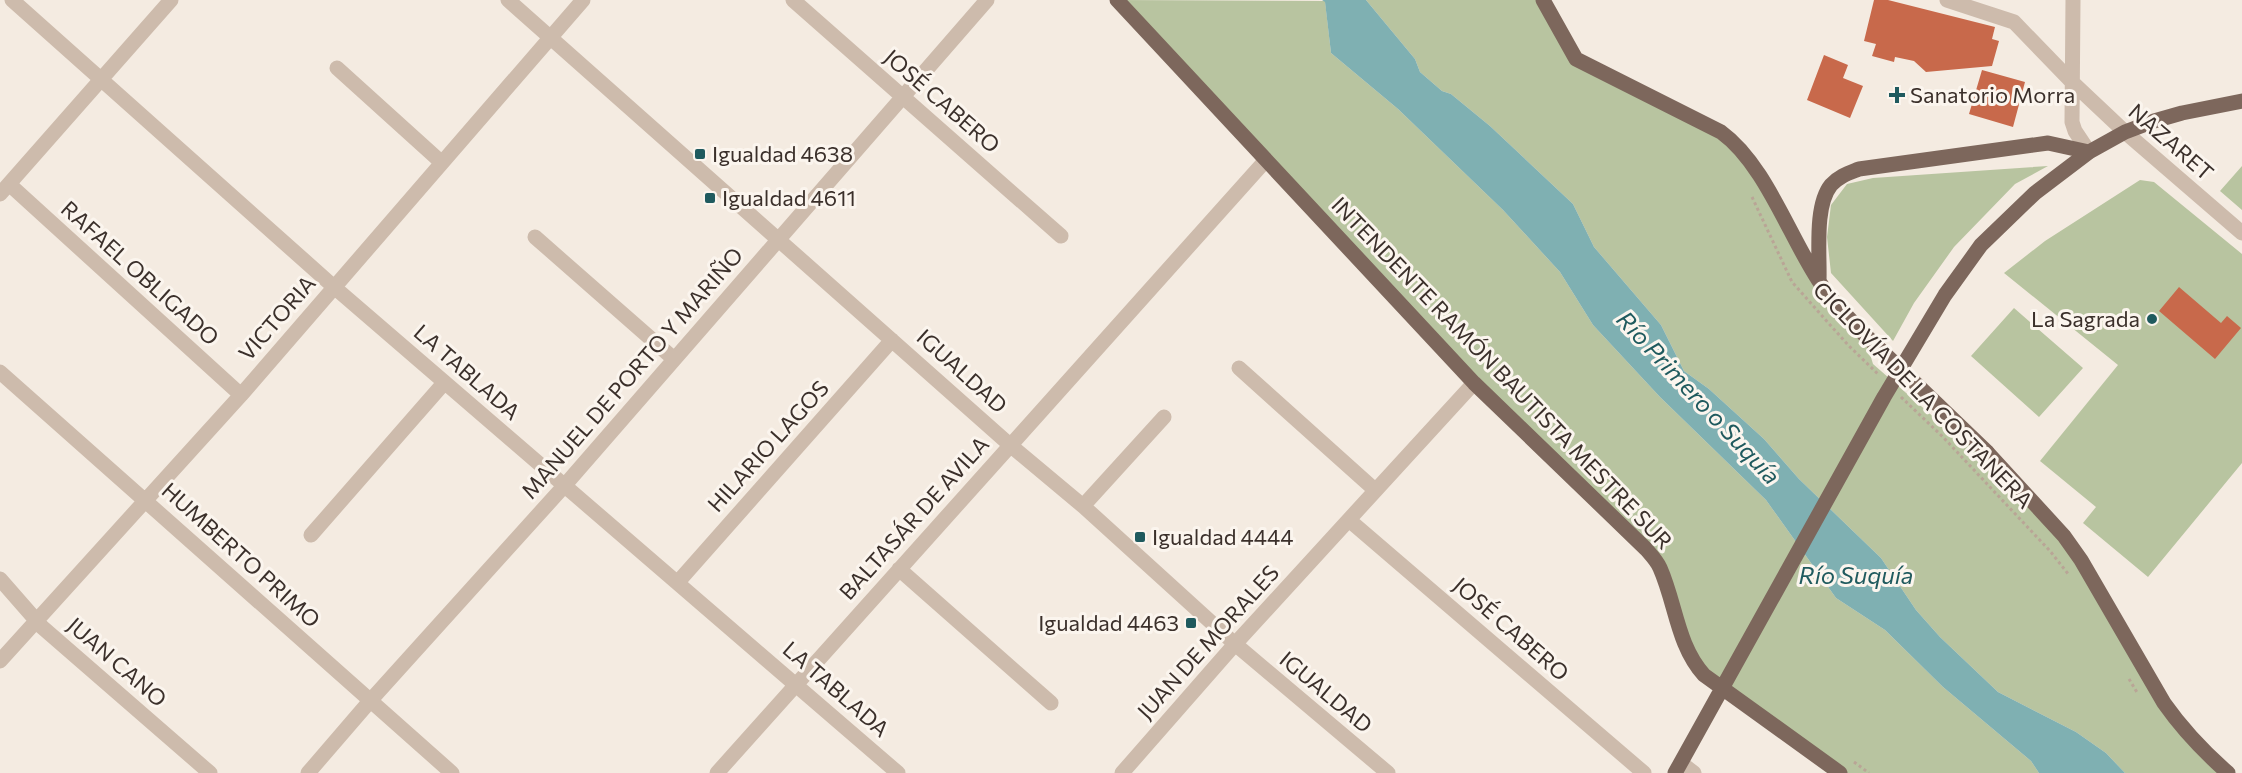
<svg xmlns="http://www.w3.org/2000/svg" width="2242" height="773" viewBox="0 0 2242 773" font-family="Commissioner,sans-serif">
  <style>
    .green { fill: #b8c4a0 }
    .water { fill: #7fb0b2 }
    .building { fill: #c8694b }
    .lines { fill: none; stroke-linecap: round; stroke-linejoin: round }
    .path { stroke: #b9a596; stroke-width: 3; stroke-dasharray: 3 3; stroke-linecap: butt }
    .minor { stroke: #cdbbac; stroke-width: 15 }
    .major { stroke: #7d675c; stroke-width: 15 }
    .major-bridge { stroke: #7d675c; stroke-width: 15 }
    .poi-dot { fill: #1f5a5e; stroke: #fbf5ee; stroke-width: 2 }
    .labels { text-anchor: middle; stroke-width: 6; stroke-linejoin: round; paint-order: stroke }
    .poi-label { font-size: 22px; fill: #3b302b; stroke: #fbf5ee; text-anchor: start }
    .street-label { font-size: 22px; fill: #3b302b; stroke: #fbf5ee }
    .water-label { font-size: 24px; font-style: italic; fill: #1f5a5e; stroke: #fbf5ee }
  </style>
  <rect width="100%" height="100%" fill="#f4ebe1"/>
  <path class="green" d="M1117,0l208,1 6,52 67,56 105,101 57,62 33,53 67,72 106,103 70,98 49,32 58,57 88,74 8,12h-199l-136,-98 -45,-109 -185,-183z
    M1366,0h177l27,51 163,90 86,141 45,52 9,30 80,70 34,18 77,84 100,167 64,70h-103l-19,-20 -30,-21 -78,-40 -58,-55 -24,-27 -35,-52 -82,-79 -35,-40 -55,-50 -25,-18 -23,-46 -67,-78 -21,-43 -83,-78 -39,-32 -9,-3 -22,-19 -5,-13z
    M2048,166l-33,18 -61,63 -40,56 -21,38 -62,-68 -4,-36 4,-32 16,-21 26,-6z
    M2242,166v44l-22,-19z
    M2140,180l14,2 88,72v209l-94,114 -65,-54 13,-16 -56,-46 78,-96 -114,-92 41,-32z
    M2014,308l69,60 -44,49 -68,-61z"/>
  <path class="water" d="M1322,0h44l49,59 5,13 22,19 9,3 39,32 83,78 21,43 67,78 23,46 25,18 55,50 35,40 82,79 35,52 24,27 58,55 78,40 30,21 19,20h-86l-8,-12 -88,-74 -58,-57 -49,-32 -70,-98 -106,-103 -67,-72 -33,-53 -57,-62 -105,-101 -67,-56 -6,-51z"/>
  <path class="building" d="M1874,0h14l107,27 -3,12 7,2 -7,25 -66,6 -12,-11 -19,-4 -1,5 -22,-6 4,-12 -12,-3z
    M1824,55l24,10 -5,13 20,8 -13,32 -43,-18z
    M1982,70l43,12 -12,45 -44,-13z
    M2179,287l42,36 6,-7 14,12 -26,31 -56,-48z"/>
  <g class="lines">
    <path class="path" d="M1752,197l40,85 56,63 31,30
      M1901,397l42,40 107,114 19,24
      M2129,679l9,15
      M1854,762l15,11"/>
    <path class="minor" d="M12,0l322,287 564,486
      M508,0l502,445 73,61 152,138 153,129
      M793,0l268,236
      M1947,0l67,22 59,61 52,49 117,101
      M2073,0l-1,122 3,9 14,21
      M337,68l104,94
      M9,184l232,211
      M0,194l171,-194
      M535,237l139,122
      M1239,368l136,122
      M0,372l452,401
      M1083,506l81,-89
      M1349,520l295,253
      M311,535l133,-152
      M899,569l152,134
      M0,579l42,48 168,146
      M678,582l214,-242
      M0,661l241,-266 342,-395
      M1681,763l13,10
      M308,773l62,-72 195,-216 422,-485
      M717,773l549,-613
      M1122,773l113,-129 239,-261"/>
    <path class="major" d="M1117,0l357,383 172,166c5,6 11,12 14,19 16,36 17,77 44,107l136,98
      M1543,0l33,59 145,73c44,32 68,104 98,149 12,20 29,36 45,53
      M1819,281c1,-26 -5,-75 12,-96 8,-9 18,-12 28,-16l189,-26 41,9
      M1987,452l77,84 17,24 83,143c19,27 39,48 64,70
      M1675,773l209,-376 61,-102 36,-50 54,-52 54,-41 36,-20 29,-11 28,-8 60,-12"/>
    <path class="major-bridge" d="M1864,334l123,118"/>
  </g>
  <g class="poi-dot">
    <path d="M1894 86h6v6h6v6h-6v6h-6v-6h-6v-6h6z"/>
    <rect x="694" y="148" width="12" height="12" rx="3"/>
    <rect x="704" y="192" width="12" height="12" rx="3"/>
    <circle cx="2152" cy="319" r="6"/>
    <rect x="1134" y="531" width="12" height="12" rx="3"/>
    <rect x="1185" y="617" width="12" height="12" rx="3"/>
  </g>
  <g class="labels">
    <g class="poi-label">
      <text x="1910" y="103">Sanatorio Morra</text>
      <text x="712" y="162">Igualdad 4638</text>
      <text x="722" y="206">Igualdad 4611</text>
      <text x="2140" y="327" text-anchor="end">La Sagrada</text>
      <text x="1152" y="545">Igualdad 4444</text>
      <text x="1179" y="631" text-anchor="end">Igualdad 4463</text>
    </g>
    <g class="street-label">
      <text transform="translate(942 101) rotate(41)" y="8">JOSÉ CABERO</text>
      <text transform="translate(2171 142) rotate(41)" y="8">NAZARET</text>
      <text transform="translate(140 273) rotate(42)" y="8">RAFAEL OBLIGADO</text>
      <text transform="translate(277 318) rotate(-49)" y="8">VICTORIA</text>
      <text transform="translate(962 371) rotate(42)" y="8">IGUALDAD</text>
      <text transform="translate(467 372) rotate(41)" y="8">LA TABLADA</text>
      <text transform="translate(632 373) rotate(-49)" y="8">MANUEL DE PORTO Y MARIÑO</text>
      <text transform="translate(1502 373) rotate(46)" y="8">INTENDENTE RAMÓN BAUTISTA MESTRE SUR</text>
      <text transform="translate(1923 395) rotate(46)" y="8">CICLOVÍA DE LA COSTANERA</text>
      <text transform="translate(768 446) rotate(-48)" y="8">HILARIO LAGOS</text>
      <text transform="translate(914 518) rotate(-48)" y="8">BALTASÁR DE AVILA</text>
      <text transform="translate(241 555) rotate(42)" y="8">HUMBERTO PRIMO</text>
      <text transform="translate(1511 629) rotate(41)" y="8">JOSÉ CABERO</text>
      <text transform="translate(1208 642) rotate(-48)" y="8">JUAN DE MORALES</text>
      <text transform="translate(117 662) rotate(41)" y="8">JUAN CANO</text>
      <text transform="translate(836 689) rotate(41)" y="8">LA TABLADA</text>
      <text transform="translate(1326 692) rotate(40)" y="8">IGUALDAD</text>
    </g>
    <g class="water-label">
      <text transform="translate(1698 398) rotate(47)" y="8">Río Primero o Suquía</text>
      <text x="1856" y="584">Río Suquía</text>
    </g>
  </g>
</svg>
